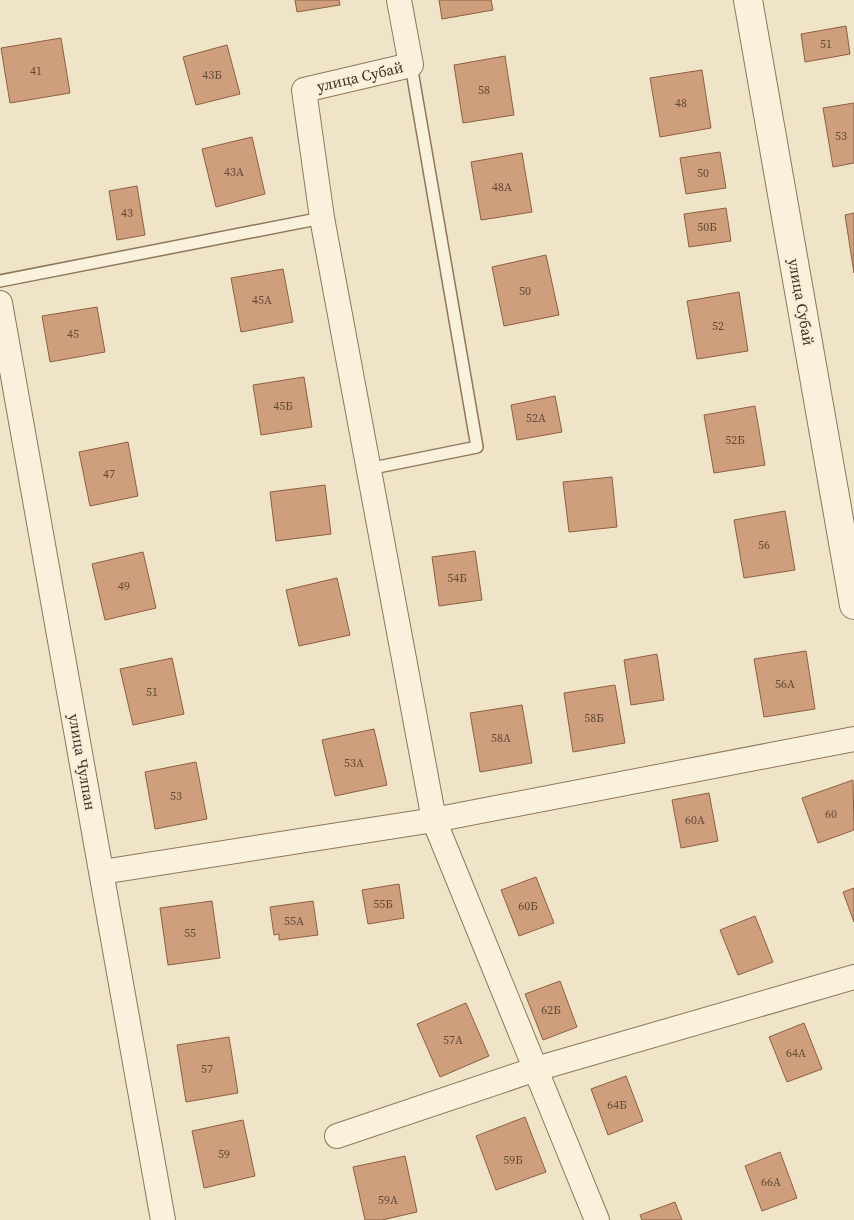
<svg xmlns="http://www.w3.org/2000/svg" width="854" height="1220" viewBox="0 0 854 1220" font-family="'Source Serif 4',serif">
  <style>
    .building { fill: #cf9f7d; stroke: #8d5f41 }
    .lines { fill: none; stroke-linecap: round; stroke-linejoin: round }
    .service-casing { stroke: #8d765c; stroke-width: 14 }
    .minor-casing { stroke: #8d765c; stroke-width: 26 }
    .tertiary-casing { stroke: #8d765c; stroke-width: 30 }
    .service { stroke: #faf1dc; stroke-width: 11 }
    .minor { stroke: #faf1dc; stroke-width: 24 }
    .tertiary { stroke: #faf1dc; stroke-width: 28 }
    .labels { text-anchor: middle; stroke-width: 4; stroke-linejoin: round; paint-order: stroke }
    .number-label { font-size: 12px; fill: #624a37 }
    .street-label { font-size: 15px; fill: #3d2e20; stroke: #f7eed8 }
  </style>
  <rect width="100%" height="100%" fill="#f0e4c8"/>
  <path class="building" d="M295,0h44l1,5 -43,7z
    M439,0h52l2,10 -51,9z
    M846,26l4,28 -45,8 -4,-28z
    M61,38l9,55 -60,10 -9,-55z
    M227,45l13,49 -44,11 -13,-48z
    M505,56l9,59 -51,8 -9,-58z
    M702,70l9,58 -51,9 -10,-59z
    M854,103v60l-21,4 -10,-59z
    M252,137l13,57 -49,13 -14,-58z
    M720,152l6,36 -40,6 -6,-36z
    M522,153l10,59 -51,8 -10,-58z
    M137,186l8,49 -28,5 -8,-49z
    M726,208l5,33 -42,6 -5,-33z
    M854,213v60l-9,-58z
    M546,255l13,60 -55,11 -12,-59z
    M283,269l10,53 -52,10 -10,-54z
    M739,292l9,59 -51,8 -10,-58z
    M97,307l8,45 -55,10 -8,-46z
    M304,377l8,50 -51,8 -8,-50z
    M555,396l7,36 -45,8 -6,-35z
    M755,406l10,59 -51,8 -10,-58z
    M128,442l10,54 -48,10 -11,-54z
    M612,477l5,50 -48,5 -6,-50z
    M325,485l6,49 -55,7 -6,-49z
    M785,511l10,59 -51,8 -10,-58z
    M475,551l7,49 -43,6 -7,-49z
    M143,552l13,56 -51,12 -13,-56z
    M337,578l13,57 -51,11 -13,-56z
    M806,651l9,58 -51,8 -10,-58z
    M657,654l7,46 -33,5 -7,-45z
    M172,658l12,56 -51,11 -13,-56z
    M615,685l10,58 -52,9 -9,-59z
    M522,705l10,58 -52,9 -10,-59z
    M374,729l13,56 -52,11 -13,-56z
    M196,762l11,57 -52,10 -10,-57z
    M853,780l1,50 -36,13 -16,-45z
    M709,793l9,48 -37,7 -9,-48z
    M536,877l18,46 -35,13 -18,-46z
    M399,884l5,34 -36,6 -6,-34z
    M854,888v34l-11,-30z
    M212,901l8,57 -52,7 -8,-57z
    M313,901l5,34 -39,5v-6l-5,1 -4,-28z
    M755,916l18,46 -35,13 -18,-45z
    M560,981l17,46 -34,13 -18,-46z
    M466,1003l23,53 -49,21 -23,-53z
    M804,1023l18,46 -35,13 -18,-45z
    M229,1037l9,56 -52,9 -9,-57z
    M626,1076l17,45 -35,14 -17,-46z
    M525,1117l21,55 -50,18 -20,-54z
    M243,1120l12,56 -51,12 -12,-57z
    M780,1152l17,46 -35,13 -17,-45z
    M405,1156l12,56 -35,8h-17l-12,-53z
    M675,1202l7,18h-40l-2,-5z"/>
  <g class="lines">
    <defs>
      <path id="service" d="M0,281l322,-63
        M368,469l109,-22 -66,-382"/>
      <path id="minor" d="M399,0l12,65 -107,25 18,128 112,602 163,400
        M0,303l163,917
        M102,872l332,-52 420,-81
        M337,1136l199,-67 318,-92"/>
      <path id="tertiary" d="M748,0l106,605"/>
    </defs>
    <use href="#service" class="service-casing"/>
    <use href="#minor" class="minor-casing"/>
    <use href="#tertiary" class="tertiary-casing"/>
    <use href="#service" class="service"/>
    <use href="#minor" class="minor"/>
    <use href="#tertiary" class="tertiary"/>
  </g>
  <g class="labels">
    <g class="number-label">
      <text x="826" y="48">51</text>
      <text x="36" y="75">41</text>
      <text x="212" y="79">43Б</text>
      <text x="484" y="94">58</text>
      <text x="681" y="107">48</text>
      <text x="841" y="140">53</text>
      <text x="234" y="176">43А</text>
      <text x="703" y="177">50</text>
      <text x="502" y="191">48А</text>
      <text x="127" y="217">43</text>
      <text x="707" y="231">50Б</text>
      <text x="525" y="295">50</text>
      <text x="262" y="304">45А</text>
      <text x="718" y="330">52</text>
      <text x="73" y="338">45</text>
      <text x="283" y="410">45Б</text>
      <text x="536" y="422">52А</text>
      <text x="735" y="444">52Б</text>
      <text x="109" y="478">47</text>
      <text x="764" y="549">56</text>
      <text x="457" y="582">54Б</text>
      <text x="124" y="590">49</text>
      <text x="785" y="688">56А</text>
      <text x="152" y="696">51</text>
      <text x="594" y="722">58Б</text>
      <text x="501" y="742">58А</text>
      <text x="354" y="767">53А</text>
      <text x="176" y="800">53</text>
      <text x="831" y="818">60</text>
      <text x="695" y="824">60А</text>
      <text x="383" y="908">55Б</text>
      <text x="528" y="910">60Б</text>
      <text x="294" y="925">55А</text>
      <text x="190" y="937">55</text>
      <text x="551" y="1014">62Б</text>
      <text x="453" y="1044">57А</text>
      <text x="796" y="1057">64А</text>
      <text x="207" y="1073">57</text>
      <text x="617" y="1109">64Б</text>
      <text x="224" y="1158">59</text>
      <text x="513" y="1164">59Б</text>
      <text x="771" y="1186">66А</text>
      <text x="388" y="1204">59А</text>
    </g>
    <g class="street-label">
      <text transform="translate(360 77) rotate(-13)" y="5">улица Субай</text>
      <text transform="translate(801 302) rotate(80)" y="5">улица Субай</text>
      <text transform="translate(82 762) rotate(80)" y="5">улица Чулпан</text>
    </g>
  </g>
</svg>
